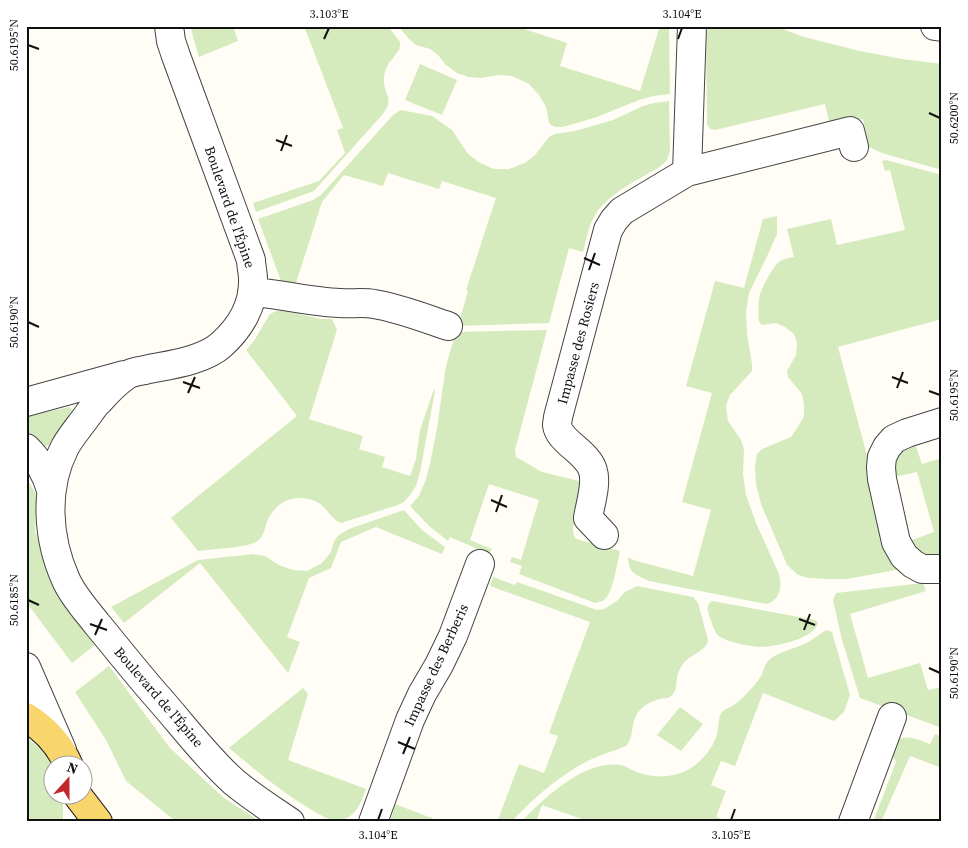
<svg xmlns="http://www.w3.org/2000/svg" width="968" height="848" viewBox="0 0 968 848" font-family="'Source Serif 4',serif">
  <style>
    .green { fill: #d5ebbd }
    .lines { fill: none; stroke-linecap: round; stroke-linejoin: round }
    .minor-casing { stroke: #444; stroke-width: 30 }
    .primary-casing { stroke: #222; stroke-width: 30 }
    .minor { stroke: #fff; stroke-width: 28 }
    .primary { stroke: #f9d66b; stroke-width: 28 }
    .ticks { fill: none; stroke: #111; stroke-width: 2 }
    .labels { text-anchor: middle; stroke-width: 5; stroke-linejoin: round; paint-order: stroke }
    .street-label { font-size: 14px; fill: #111; stroke: #fff }
    .neatline { fill: none; stroke: #111; stroke-width: 2 }
    .ticks-label { font-size: 12px; text-anchor: middle; fill: #111 }
  </style>
  <rect width="100%" height="100%" fill="#fffdf5"/>
  <path class="green" d="M191,26h42l5,15 -39,16 -6,-20z
    M304,26h84l12,16c0,3 0,6 -1,8 -1,1 -5,6 -5,7 -6,6 -9,12 -10,21 -1,18 12,19 -2,37l-68,76 -58,21 -3,-9 66,-22 26,-28 -8,-23 6,-2z
    M398,26h117l52,17 -7,23 80,25 20,-65h9l1,68 -17,2 -14,4 -42,17 -34,10h-7l-5,-2 -2,-2 -3,-16 -7,-12 -10,-11 -17,-8 -13,-1 -18,3 -13,-1 -11,-4 -11,-8 -8,-10 -8,-6 -14,-4 -7,-6z
    M709,26h66l29,11 56,14 42,8 40,5v106l-60,-17 -13,-6 -6,-28 -33,7 -5,-22 -110,26 -5,-1 -3,-5 -1,-88z
    M420,64l37,16 -15,35 -37,-15z
    M669,101l1,50 -3,9 -6,6c-22,14 -56,28 -68,53 -5,10 -7,22 -10,33l-14,-4 -20,75 -91,3 10,-35 -2,-1 30,-92 -54,-17 -3,8 -51,-16 -5,13 -39,-11 -22,27 -27,84 -14,-5 -23,-62 55,-19 8,-5 72,-80 8,-5 31,6 20,14 16,24 12,9 14,6h15l16,-6 10,-8 14,-18 6,-3 20,-3 38,-11 30,-14 11,-3z
    M886,160l56,15v144l-104,28 32,120 31,102 -54,10h-21l-17,-1 -11,-3 -11,-10 -26,-61 -5,-20 -1,-17 2,-13 5,-5 29,-12 8,-12 5,-9v-11l-2,-11 -14,-17 -1,-6 9,-16 1,-12 -3,-9 -9,-7 -9,-4 -14,2 -3,-3c-1,-9 -1,-19 1,-28 3,-8 12,-26 19,-32 4,-3 10,-4 15,-5l-7,-28 44,-10 6,26 68,-15 -15,-60 -5,1 -3,-10z
    M777,216v18l-7,16 -21,43 -3,18 1,23 5,30v7l-22,24 -4,11 2,15 13,19 3,9 -1,25 3,21 10,28 23,51c3,12 2,25 -12,30l-118,-23c-14,-7 -20,-7 -21,-24l5,3 60,16 18,-66 -29,-8 30,-109 -26,-7 29,-105 29,7 19,-69z
    M283,310l37,9h12l5,11 -28,89 54,17 -4,13 26,8 -3,10 28,9 6,-17 4,-29 14,-41 1,2 -15,81 -4,14 -6,9 -6,7 -6,3 -57,18c-11,-4 -14,-17 -26,-22 -21,-8 -40,1 -48,21 -3,8 -3,15 -11,20 -12,6 -44,7 -58,9l-27,-33 126,-102 -51,-66 8,-9 16,-27 6,-3z
    M547,330l-32,120 1,7 26,15 37,9 4,5 1,4 -11,36v6l2,6 5,2 40,11c-3,12 -7,44 -17,50 -1,0 -6,1 -8,2l-76,-29 3,-8 -12,-4 2,-5 9,3 18,-60 -50,-16 -19,56 22,9 -3,5 -39,-17 -2,4 -20,-16 -18,-19 9,-10 6,-14 5,-18 7,-36 9,-62 10,-34z
    M69,407l5,4 -17,32 -14,4 -17,-18v-12z
    M914,441l8,23 20,-6v102c-19,-1 -23,-3 -30,-20l22,-8 -17,-60 -23,5c1,-23 2,-23 20,-36z
    M26,478l10,16 -1,37 22,65 38,49 -23,18 -46,-61z
    M404,510l18,20 23,17 -3,7 -66,-27 -35,15 -10,26 -22,10 -22,59 13,5 -12,31 -88,-110 -76,60 -13,-16 87,-47 55,-6 12,2 14,9 14,5 14,1 15,-8 9,-11 3,-11 5,-6 10,-6z
    M493,577l22,8 2,-3 80,28 7,-1 14,-9 7,-8 12,-6 56,11 5,6 10,37c-2,12 -18,14 -25,24 -3,4 -5,9 -6,14 -1,7 0,13 -6,18 -3,3 -7,2 -11,3 -7,2 -15,5 -20,11 -10,10 -5,26 -14,36 -15,6 -32,11 -46,19 -27,16 -48,35 -69,57h-14l22,-58 25,9 14,-37 -9,-3 41,-111 -100,-36z
    M923,583l3,8 -76,23 18,64 52,-15 8,27 14,-3v41l-82,-30 -18,-58 -9,-40 3,-7z
    M712,601l103,19 3,2c-2,17 -44,25 -58,25 -11,-1 -38,-5 -44,-14 -3,-5 -5,-13 -7,-18 -2,-6 -2,-10 3,-14z
    M827,630l5,2 18,63 -6,17 -10,9 -71,-28 -28,73 -14,-5 -10,24 15,6 -10,26 6,2 -1,3h-131l-48,-17 -6,17h-15c23,-24 64,-63 99,-57 7,1 11,5 17,7 16,6 34,6 49,-1 15,-8 29,-24 32,-41 1,-6 0,-13 4,-18 3,-3 7,-4 10,-6 7,-4 12,-9 17,-15 4,-4 9,-10 12,-15 3,-5 3,-12 9,-17 8,-7 24,-10 34,-15 9,-4 15,-10 23,-14z
    M109,666l61,82 54,50 37,24h-83l-9,-6 -43,-35 -20,-41 -31,-48z
    M303,688l5,6 -20,66 78,29c-4,11 -8,23 -19,29 -7,3 -16,2 -23,-1 -6,-3 -12,-7 -17,-10 -28,-17 -53,-38 -78,-59z
    M680,707l23,17 -22,27 -24,-16z
    M935,734l7,3v31l-32,-12 -29,66h-8l23,-60 -7,-12c11,-19 24,-12 41,-6z
    M26,737c9,7 24,20 26,30 2,9 0,20 0,29h10l1,5v21h-37z
    M395,804l47,18h-52z"/>
  <g class="lines">
    <defs>
      <path id="minor" d="M169,26l2,15 5,15 75,204c0,6 2,12 2,19 1,26 -13,49 -32,66 -18,16 -53,20 -76,25 -5,1 -13,2 -18,5 -9,6 -21,18 -28,26 -5,4 -8,10 -12,15 -7,10 -16,20 -22,31 -21,41 -18,91 1,133 7,16 20,30 31,44 19,23 38,47 58,70 26,29 50,62 79,88 18,15 37,27 56,40
        M935,26l7,1
        M687,172l163,-41 4,16
        M252,292c30,2 58,10 88,11 11,1 23,-1 34,1 25,4 50,14 74,22
        M26,402l98,-27
        M942,422l-35,11 -13,6 -7,8 -5,10 -1,10 1,12 14,63 8,14 9,8 9,5h20
        M26,448c13,12 20,25 25,42
        M604,535l-16,-17c2,-13 9,-34 5,-47 -5,-19 -34,-29 -36,-46 0,-3 1,-5 1,-8l50,-187 6,-10 8,-9 65,-39 5,-146
        M26,667l36,83
        M373,822l37,-102 12,-26 17,-29 14,-29 27,-72
        M853,822l39,-105"/>
      <path id="primary" d="M26,717c19,12 34,28 43,49
        M78,796l20,26"/>
    </defs>
    <use href="#minor" class="minor-casing"/>
    <use href="#primary" class="primary-casing"/>
    <use href="#minor" class="minor"/>
    <use href="#primary" class="primary"/>
  </g>
  <path class="ticks" d="M324,39l5,-11M678,39l4,-11M28,45l11,4M929,113l11,5M276,140l16,6M281,151l6,-16M584,258l16,7M589,270l6,-17M28,322l11,5M892,377l16,6M183,382l17,6M897,388l6,-16M929,391l11,4M188,393l7,-16M491,500l16,7M496,512l6,-17M28,600l11,5M799,619l16,6M90,624l17,6M804,630l6,-16M95,635l7,-16M929,668l11,5M398,742l17,7M403,754l7,-17M378,820l4,-11M731,820l4,-11"/>
  <g class="labels">
    <g class="street-label">
      <text transform="translate(230 207) rotate(71)" y="5">Boulevard de l'Épine</text>
      <text transform="translate(578 343) rotate(-75)" y="5">Impasse des Rosiers</text>
      <text transform="translate(436 665) rotate(-65)" y="5">Impasse des Berberis</text>
      <text transform="translate(159 697) rotate(49)" y="5">Boulevard de l'Épine</text>
    </g>
  </g>
  <rect width="968" height="848" fill="none" stroke="#ffffff" stroke-width="55"/>
  <g transform="translate(68 780) rotate(21)"><circle r="24" fill="#ffffff" stroke="#a0a0a0"/>
  <path d="M0-4L9 19L0 12L-9 19Z" fill="#c4262e"/>
  <text y="-8" font-size="14" font-weight="bold" text-anchor="middle" fill="#111111">N</text>
  </g>
  <rect x="28" y="28" width="912" height="792" class="neatline"/>
  <g class="ticks-label">
    <text x="329" y="18">3.103°E</text>
    <text x="682" y="18">3.104°E</text>
    <text transform="translate(14 45) rotate(-90)" y="4">50.6195°N</text>
    <text transform="translate(954 118) rotate(-90)" y="4">50.6200°N</text>
    <text transform="translate(14 322) rotate(-90)" y="4">50.6190°N</text>
    <text transform="translate(954 395) rotate(-90)" y="4">50.6195°N</text>
    <text transform="translate(14 600) rotate(-90)" y="4">50.6185°N</text>
    <text transform="translate(954 673) rotate(-90)" y="4">50.6190°N</text>
    <text x="378" y="839">3.104°E</text>
    <text x="731" y="839">3.105°E</text>
  </g>
</svg>
